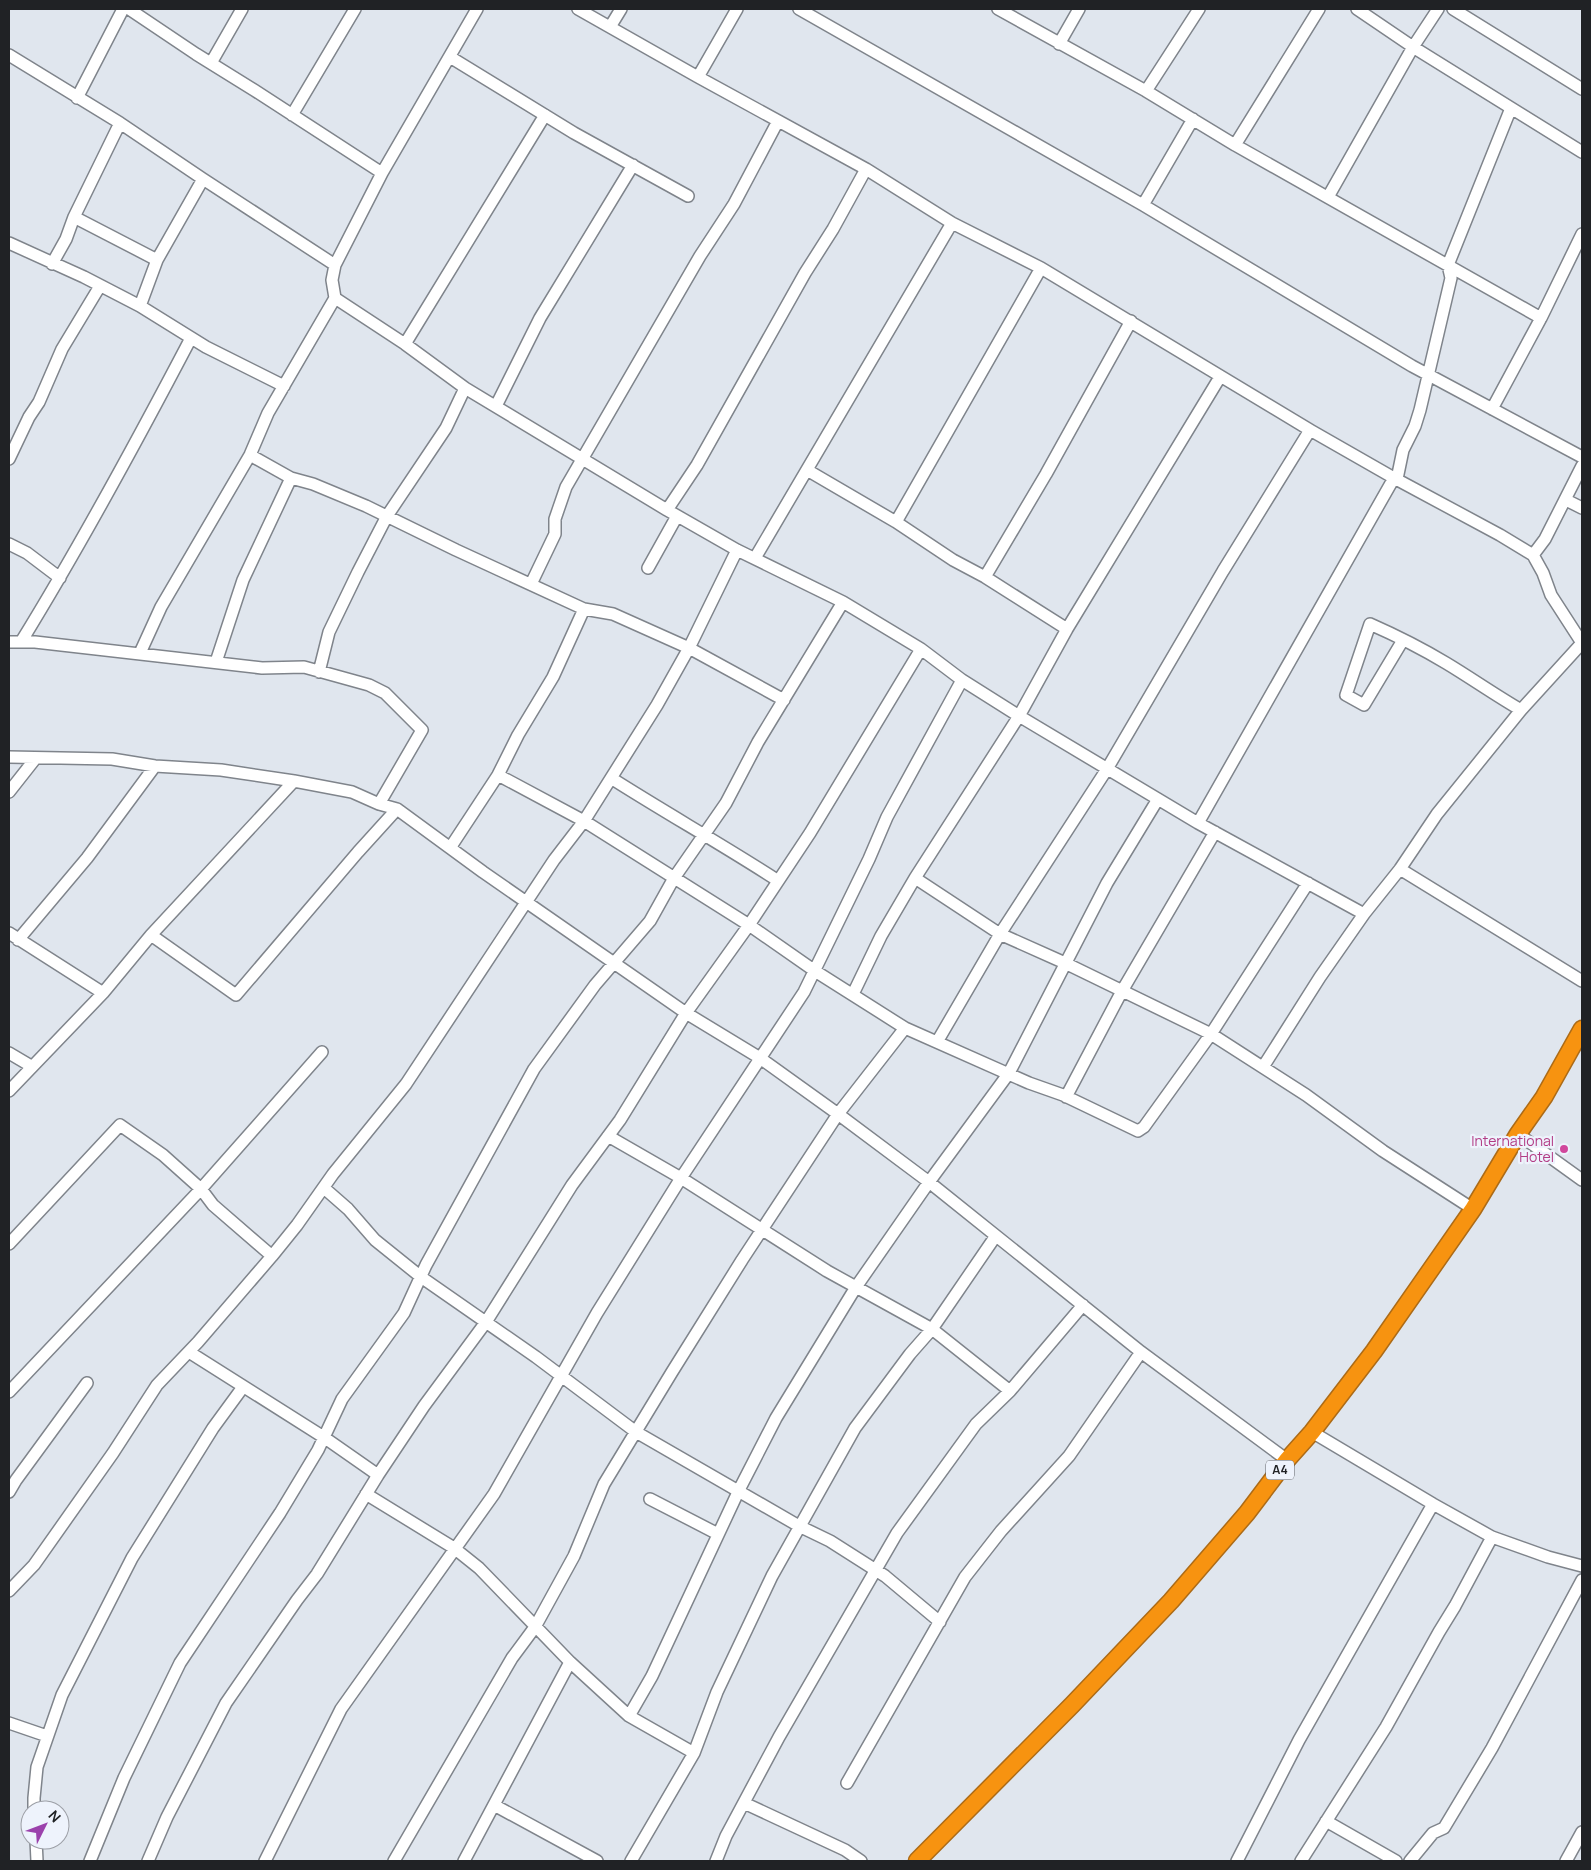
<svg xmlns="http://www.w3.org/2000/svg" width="1591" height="1870" viewBox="0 0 1591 1870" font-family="Manrope,sans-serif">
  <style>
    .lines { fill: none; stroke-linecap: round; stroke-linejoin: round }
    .minor-casing { stroke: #7f848b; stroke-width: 14 }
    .highway-casing { stroke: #ac6b17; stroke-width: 19 }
    .minor { stroke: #fff; stroke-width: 11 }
    .highway { stroke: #f79310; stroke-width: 16 }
    .hotel-dot { fill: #d1479c; stroke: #eef3fc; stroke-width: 2 }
    .labels { text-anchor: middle; stroke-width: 4.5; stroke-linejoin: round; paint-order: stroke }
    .shield { fill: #eef3fc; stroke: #5e6166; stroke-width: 1 }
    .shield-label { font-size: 12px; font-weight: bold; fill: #202225 }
    .hotel-label { font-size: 14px; fill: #b23c85; stroke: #eef3fc; text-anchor: end }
  </style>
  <rect width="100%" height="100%" fill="#e0e6ee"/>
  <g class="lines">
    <defs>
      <path id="minor" d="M129,9l67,45 58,36 128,83
        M578,9l120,68 168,92 86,54 89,45 269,162 84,48 106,57 33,20 10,18 8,22 31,48
        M799,9l344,196 269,161 170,91
        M998,9l148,82 89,54 306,173
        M1357,9l56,38 169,105
        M1453,9l129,80
        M610,27l11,-18
        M1059,44l20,-35
        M9,55l111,68 83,56 132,86
        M450,57l124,76 114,63
        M211,63l31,-54
        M698,77l39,-68
        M1146,91l53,-82
        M77,98l46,-89
        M292,115l63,-106
        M1235,145l84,-136
        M1328,197l85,-150 25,-38
        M1143,205l50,-86
        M74,217l83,43 46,-81
        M9,243l75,34 56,29 66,41 78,39
        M52,264l14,-25 8,-22 46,-94
        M335,298l70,46 60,44 202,122 70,40 106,52 78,47 41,31 57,36 179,107 166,91
        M140,306l17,-46
        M405,344l140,-229
        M496,406l44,-88 93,-153
        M1492,409l49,-91 41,-84
        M250,455l41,23 22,6 53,22 90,44 128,59 29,5 76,34 95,52
        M9,459l20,-42 10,-15 23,-53 38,-63
        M807,470l89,52 57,38 32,17 82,52
        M1397,479l6,-29 12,-24 5,-16 31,-132 -3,-13 63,-157
        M1566,500l16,8
        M667,510l30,-45 108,-192 28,-44 33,-60
        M896,522l145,-254
        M9,544l18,9 33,25
        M1533,555l12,-16 37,-73
        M755,558l197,-335
        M648,568l29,-52
        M985,577l61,-103 85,-153
        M531,584l24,-50v-15l11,-32 134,-231 34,-52 44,-83
        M1403,640l-39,65 -18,-10 24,-71c25,11 51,24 76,39 25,15 49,32 75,47
        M9,642h26l227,26 42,-1 65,18 16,8 37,37 -43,74 18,5 86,63 203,141 74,45 78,56 91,68 212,170 146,108
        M21,642c61,-99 116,-201 170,-304
        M140,653l21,-46 89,-152 18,-42 67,-115 -3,-18 3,-15 47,-92 95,-164
        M216,662l27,-82 48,-102
        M319,672l10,-40 29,-60 29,-56 59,-88 19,-40
        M9,757l103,2 43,7 66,4 73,11
        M498,775l86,46 165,104 66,46 90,57 124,55 34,12 75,36 6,-4 67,-93 97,-151
        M611,778c55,35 112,67 166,102
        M9,792l26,-33
        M1198,823l196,-345
        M450,848l48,-73 20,-40 35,-58 31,-68
        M1400,869l182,112
        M915,878l85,56 65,29 146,71 95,61 77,56 90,58
        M9,933l94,60
        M151,935l85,60 122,-143 39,-43
        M18,940l69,-82 68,-92
        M853,994l28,-58 34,-58 104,-162 48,-87 153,-252
        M937,1042l63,-108 107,-165 116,-198 87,-141
        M9,1053l22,13
        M1263,1067l57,-90 44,-63 36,-45 37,-55 84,-104 61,-67
        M9,1091l94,-98 48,-58 143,-154 58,11 27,12
        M1066,1097l56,-106 93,-159
        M1518,1134l64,46
        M608,1136l73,42 146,93 105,58 78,62
        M324,1188l24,21 27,31 46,37 115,80 100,75 163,94 31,15 55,35 55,46
        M9,1244l111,-119 43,30 38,34 12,16 59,51
        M189,1352l136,86 53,37
        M9,1392l192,-203 121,-137
        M1312,1432l121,72 59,33 56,20 34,9
        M9,1492l7,-12 71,-97
        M366,1494l88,54 25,20 91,94 59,54 65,37
        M650,1499l68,35
        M9,1591l25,-26 79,-112 44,-68 41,-43 74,-86 25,-31 36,-51 73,-90 148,-224 30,-39 73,-116 32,-57 48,-98
        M629,1716l23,-40 87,-186 37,-72 80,-131 73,-105 80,-109 98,-190 51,-84
        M9,1723l38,13
        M847,1783l118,-206 36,-46 68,-75 72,-104
        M744,1803l101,47 16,11
        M494,1805l103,56
        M34,1810v-12l3,-31 25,-72 70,-137 81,-130 30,-41
        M1326,1821l70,40
        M36,1840l1,21
        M90,1861l34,-83 56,-115 100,-150 38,-63 24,-51 62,-86 22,-48 108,-196 61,-84 55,-64 24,-43 52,-75 32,-61 85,-140
        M148,1861l19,-44 59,-114 71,-103 20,-26 61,-99 46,-69 62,-84 86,-137 48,-65 66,-107 63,-88 61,-92 111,-184
        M265,1861l76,-152 153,-215 103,-181 84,-135 123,-186 65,-133 18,-42 75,-137
        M394,1861l118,-203 23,-31 39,-71 30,-72 68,-112 70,-112 96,-146 67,-86
        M464,1861l106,-199
        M631,1861l63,-108 23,-61 55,-116 83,-148 55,-74 22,-25 63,-92
        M716,1861l10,-25 53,-99 118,-204 79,-109 34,-33 73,-86
        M1237,1861l62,-121 134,-236
        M1301,1861l85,-134 53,-95 16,-26 37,-69
        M1410,1861l23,-28 11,-5 48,-80 90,-168
        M1566,1861l16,-29"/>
      <path id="highway" d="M917,1861l155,-156 99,-104 76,-88 40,-53 25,-28 62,-81 99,-142 45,-75 26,-37 38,-68"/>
    </defs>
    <use href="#minor" class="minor-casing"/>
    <use href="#highway" class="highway-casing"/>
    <use href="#minor" class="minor"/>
    <use href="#highway" class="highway"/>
  </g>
  <circle class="hotel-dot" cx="1564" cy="1149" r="5"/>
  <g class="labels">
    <rect class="shield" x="1266" y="1460.5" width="28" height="19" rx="4"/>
    <g class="shield-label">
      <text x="1280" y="1474">A4</text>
    </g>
    <g class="hotel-label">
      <text x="1554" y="1146">International<tspan x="1554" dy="16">Hotel</tspan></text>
    </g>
  </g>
  <rect width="1591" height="1870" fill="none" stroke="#202225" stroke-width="20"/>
  <g transform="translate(45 1825) rotate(48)"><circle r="24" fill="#eef3fc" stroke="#9c9fa6"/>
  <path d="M0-4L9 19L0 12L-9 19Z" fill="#9b41ac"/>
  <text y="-8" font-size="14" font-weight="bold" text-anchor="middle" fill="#202225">N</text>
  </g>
</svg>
